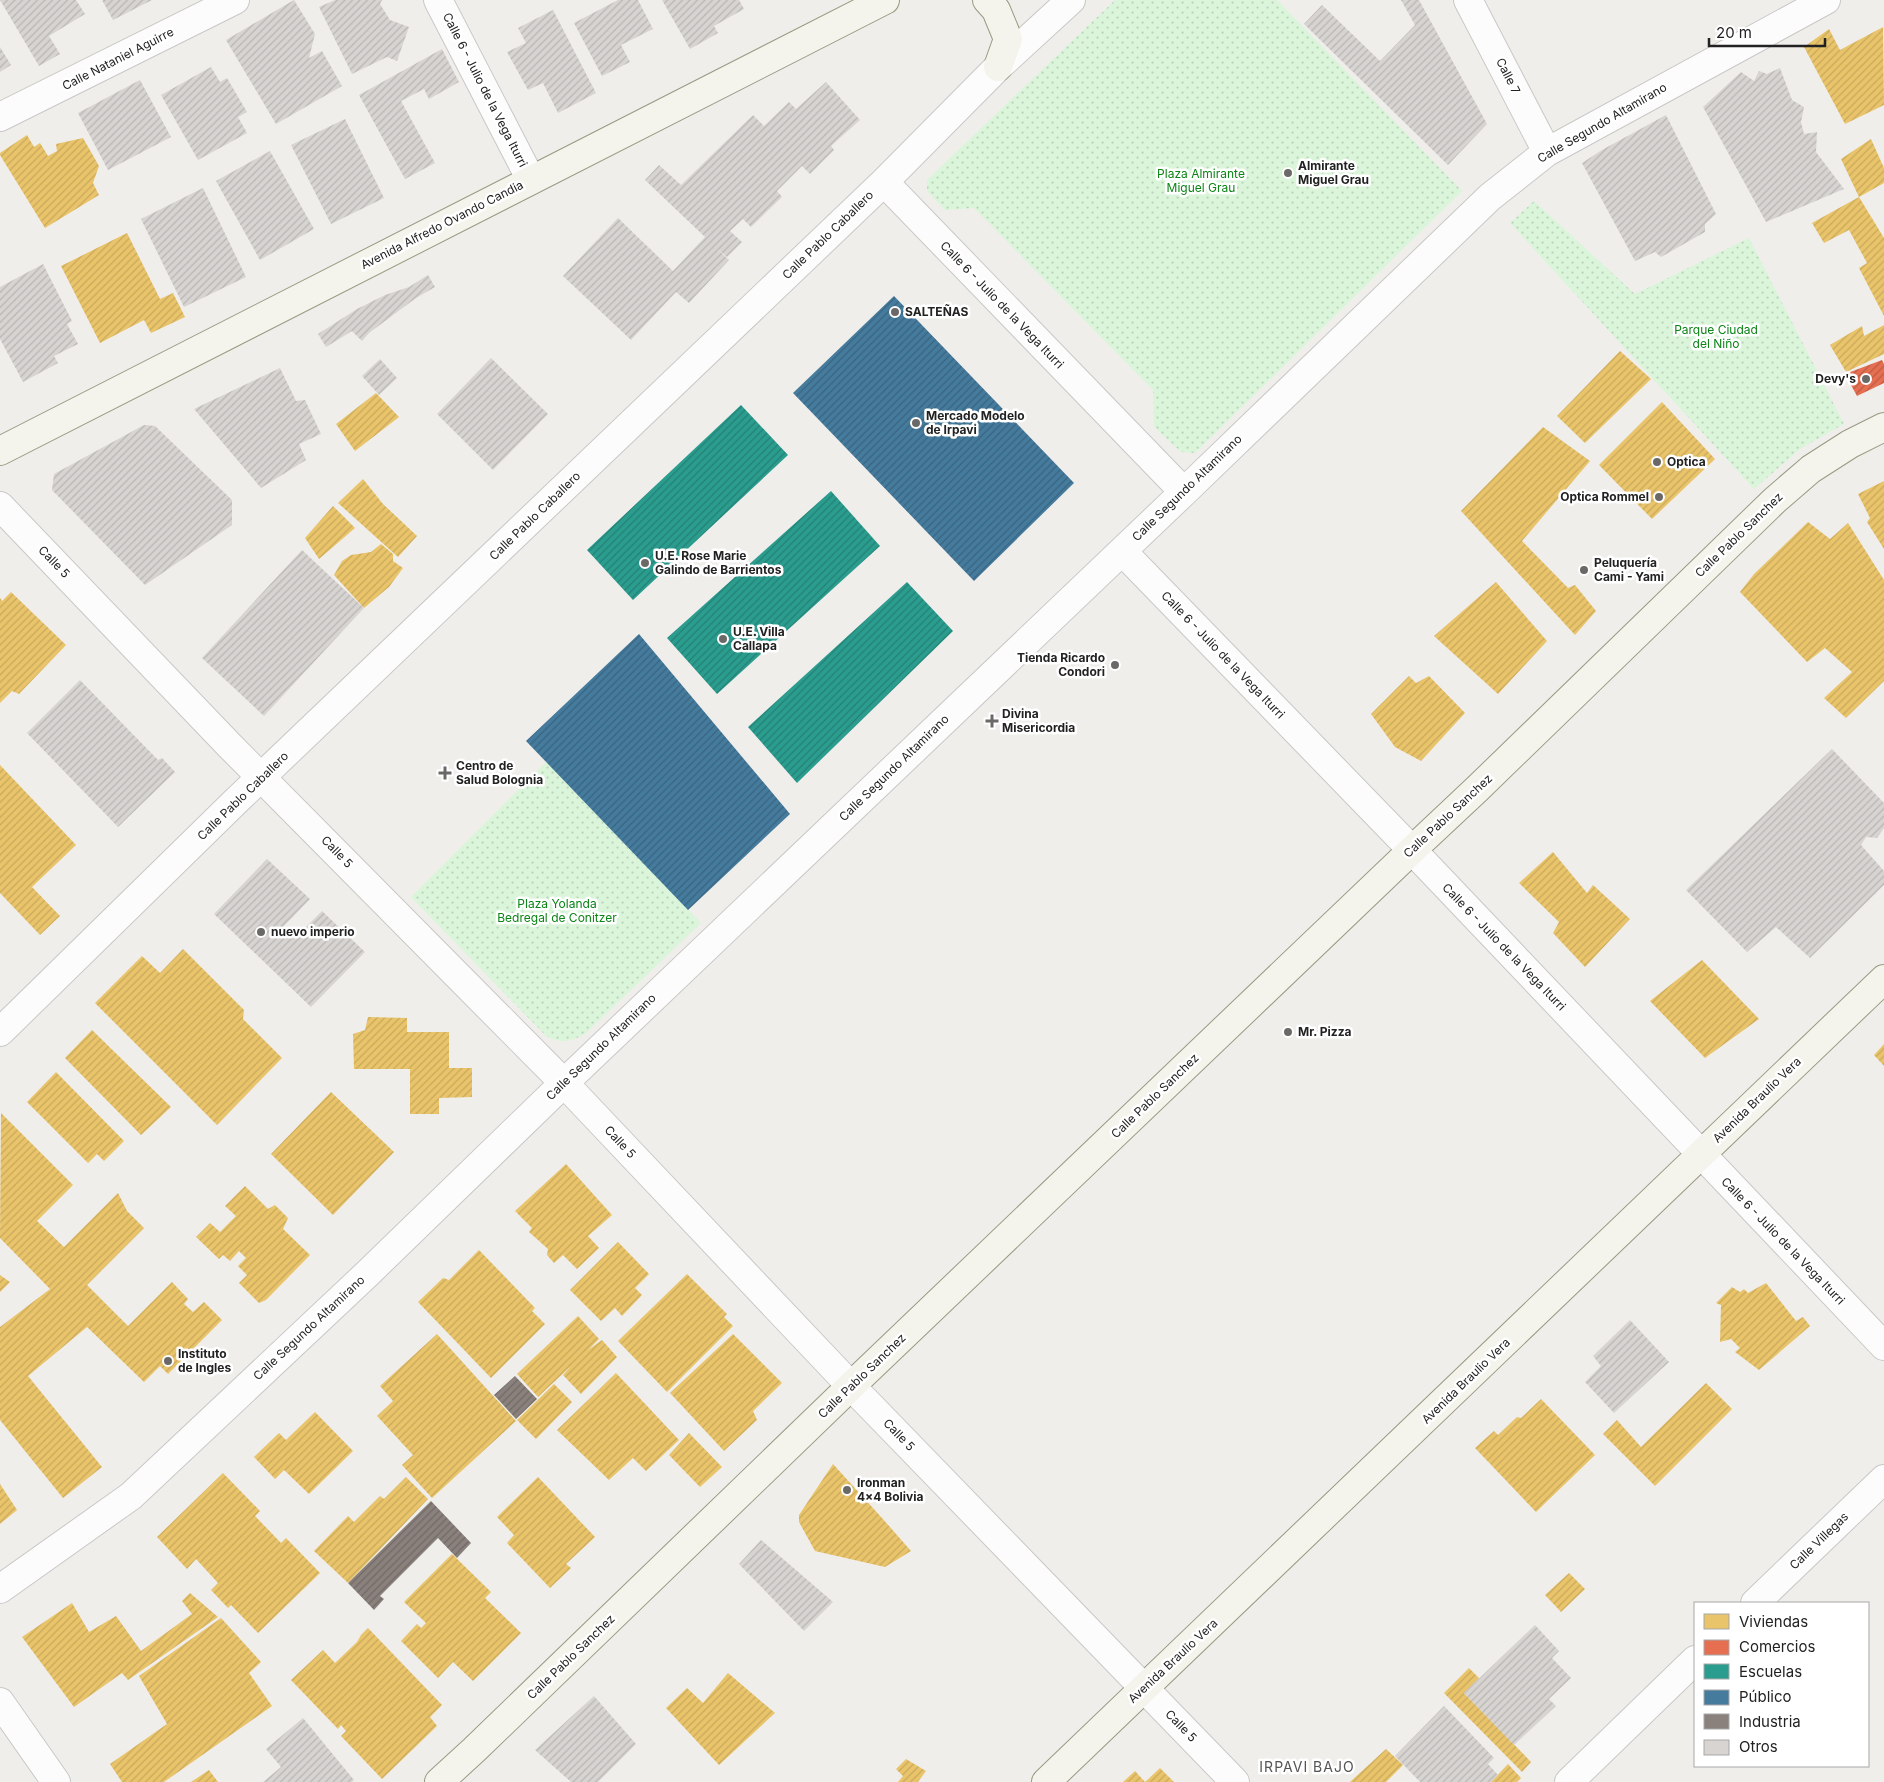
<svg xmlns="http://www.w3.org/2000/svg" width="1884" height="1782" viewBox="0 0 1884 1782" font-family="Inter,sans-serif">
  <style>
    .park { fill: url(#park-dots) }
    .homes { fill: url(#homes-hatch) }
    .shops { fill: url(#shops-hatch) }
    .schools { fill: url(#schools-hatch) }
    .public { fill: url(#public-hatch) }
    .industry { fill: url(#industry-hatch) }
    .building { fill: url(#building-hatch) }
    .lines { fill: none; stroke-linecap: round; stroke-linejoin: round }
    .minor-casing { stroke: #c9c8c7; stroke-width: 30 }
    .secondary-casing { stroke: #999a82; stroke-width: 30 }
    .minor { stroke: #fdfcfc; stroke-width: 28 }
    .secondary { stroke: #f4f4ed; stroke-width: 28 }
    .poi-dot { fill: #6a6968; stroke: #fff; stroke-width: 2 }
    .labels { text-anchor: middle; stroke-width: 5; stroke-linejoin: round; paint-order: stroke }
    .street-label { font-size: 12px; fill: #222; stroke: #fff }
    .poi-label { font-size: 12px; font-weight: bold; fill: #222; stroke: #fff; text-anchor: start }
    .park-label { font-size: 12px; fill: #0c8416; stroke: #fff }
    .neighbourhood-label { font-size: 14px; letter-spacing: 1px; fill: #555; stroke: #fff }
  </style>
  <defs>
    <pattern id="park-dots" width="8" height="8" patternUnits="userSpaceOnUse" patternTransform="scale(1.25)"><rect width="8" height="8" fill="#daf5da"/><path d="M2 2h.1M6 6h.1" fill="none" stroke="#bbd2bb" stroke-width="1.8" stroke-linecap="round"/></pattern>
    <pattern id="homes-hatch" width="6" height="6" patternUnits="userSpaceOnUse" patternTransform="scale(1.25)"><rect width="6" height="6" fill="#e9c46a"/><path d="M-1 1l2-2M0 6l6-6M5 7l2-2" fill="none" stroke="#c8a85c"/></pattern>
    <pattern id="shops-hatch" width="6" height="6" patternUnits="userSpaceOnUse" patternTransform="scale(1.25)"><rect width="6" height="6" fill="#e76f51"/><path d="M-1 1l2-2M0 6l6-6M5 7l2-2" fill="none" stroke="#bb5b43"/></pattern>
    <pattern id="schools-hatch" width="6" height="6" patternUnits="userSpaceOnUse" patternTransform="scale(1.25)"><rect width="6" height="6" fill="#2a9d8f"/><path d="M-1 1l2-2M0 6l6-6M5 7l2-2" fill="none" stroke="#248074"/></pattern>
    <pattern id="public-hatch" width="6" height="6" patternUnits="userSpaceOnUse" patternTransform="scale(1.25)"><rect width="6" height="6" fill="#457b9d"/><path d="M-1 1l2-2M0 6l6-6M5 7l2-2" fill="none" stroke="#396480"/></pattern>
    <pattern id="industry-hatch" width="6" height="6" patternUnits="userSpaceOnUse" patternTransform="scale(1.25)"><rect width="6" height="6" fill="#8a817c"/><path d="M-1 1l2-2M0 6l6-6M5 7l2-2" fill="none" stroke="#706965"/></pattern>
    <pattern id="building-hatch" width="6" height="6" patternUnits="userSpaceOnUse" patternTransform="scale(1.25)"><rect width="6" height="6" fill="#d7d4d2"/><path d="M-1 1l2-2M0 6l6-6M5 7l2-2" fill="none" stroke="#b8b6b4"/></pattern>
  </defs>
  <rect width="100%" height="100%" fill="#f0eeeb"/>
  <path class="park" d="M1115,0h162l185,191 -267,262 -14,-1 -27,-25 -1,-37 -179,-182 -29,2 -18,-19v-11z
    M1534,201l101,93 114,-56 95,186 -44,25 -46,40 -244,-266z
    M546,762l155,161 -115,110c-14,9 -25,11 -40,3l-135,-139z"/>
  <path class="homes" d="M1883,27l1,78 -39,19 -41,-77 25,-18 11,21z
    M27,135l7,12 6,-4 8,13 9,-5 -1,-7 27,-6 16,28 -6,17 6,12 -54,33 -45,-73v-2z
    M1871,139l13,29v15l-25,14 -18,-38z
    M1859,197l25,41v78l-25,-48 8,-5 -18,-33 -25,13 -12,-20z
    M127,233l33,66 13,-6 12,24 -34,16 -7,-13 -44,23 -39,-77z
    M1884,325v29l-38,18 -16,-27 32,-19 2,10z
    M1620,351l31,28 -66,64 -28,-27z
    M376,393l23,24 -44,34 -19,-27z
    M1662,402l53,57 -63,60 -53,-54z
    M1543,427l47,34 -68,80 46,47 7,-3 21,26 -21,24 -114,-124z
    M363,479l20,25 34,32 -19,21 -60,-54z
    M1884,481v68l-17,-27 3,-4 -12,-24z
    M333,506l22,22 -36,31 -14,-21z
    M1808,522l22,17 18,-16 36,57v101l-38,37 -22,-20 28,-26 -27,-24 -18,14 -67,-70 14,-18z
    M381,544l12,10v7l10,7 -14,19 -25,21 -30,-33 8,-14 9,-6 20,-3z
    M1496,582l51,59 -49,53 -64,-58z
    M11,592l55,53 -47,49 -7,-3 -12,12v-105l2,3z
    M1409,676l7,7 13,-7 36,37 -44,48 -26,-14 -24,-33z
    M0,765l76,80 -44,42 28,29 -20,19 -40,-42z
    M1553,852l34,41 6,-8 37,34 -45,48 -32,-34 6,-11 -40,-39z
    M183,949l61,61 -1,9 39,39 -65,67 -122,-122 47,-47 18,17z
    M1702,960l57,59 -54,39 -55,-57z
    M368,1017l39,1v14h42v36h23v29l-33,1v16h-29v-45h-56l-1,-35 12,-4z
    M92,1030l79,77 -30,28 -76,-77z
    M1884,1044v22l-10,-11z
    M56,1072l68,69 -20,20 -7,-7 -9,9 -61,-61z
    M331,1092l63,60 -61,63 -62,-61z
    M1,1113l72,72 -36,36 27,26 54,-54 9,18 17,17 -57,57 41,41 44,-44 16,17 -4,5 9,8 11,-10 18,18 -54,54 -8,-8 -16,16 -57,-55 -59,49 74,91 -39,31 -63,-78v-93l50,-38 -50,-51z
    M566,1164l46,51 -24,21 11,12 -22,21 -14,-14 -9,8 -7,-8 1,-6 -19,-17 3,-4 -17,-17z
    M245,1186l23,23 7,-4 13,13 -5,11 27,26 -44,45 -7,3 -20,-20 8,-8 -9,-9 8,-8 -7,-7 -9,10 -7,-6 -4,4 -23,-22 14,-14 10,9 16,-16 -11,-10z
    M618,1242l31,32 -14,14 7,7 -20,21 -7,-8 -14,13 -31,-31z
    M479,1250l56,58 -3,3 13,13 -54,54 -73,-76 25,-24 6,2z
    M687,1274l40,40 -3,3 9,9 -66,66 -49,-51z
    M0,1275l10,7 -10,10z
    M1766,1283l30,38 7,-4 7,9 -51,44 -24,-18 5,-4 -9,-9 -11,3 1,-37 -5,-2 16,-16 8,5 4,-3 4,4z
    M578,1316l21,23 -11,11 14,-10 15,17 -36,37 -18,-19 8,-9 -33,31 -21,-23z
    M437,1334l79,87 -84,77 -30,-33 11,-10 -36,-39 16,-15 -13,-15z
    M733,1334l49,49 -29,28 4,9 -33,31 -54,-58z
    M616,1373l63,67 -33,31 -13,-13 -24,22 -52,-50z
    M1706,1383l26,26 -77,77 -52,-52 14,-14 24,27z
    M554,1384l18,18 -36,37 -19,-19z
    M1541,1399l54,56 -59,57 -61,-64 19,-17 4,4 19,-18 4,1z
    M315,1412l38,39 -44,43 -25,-24 -9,9 -21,-22 25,-24 7,7z
    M689,1433l33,34 -22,20 -31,-32z
    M833,1464l49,54 29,33 -26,16 -70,-16 -16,-29v-7z
    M223,1473l37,38 -5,5 26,27 5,-5 34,35 -62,60 -27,-28 -3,3 -17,-18 7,-7 -22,-24 -9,10 -30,-32z
    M406,1477l22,22 -80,84 -34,-32 34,-35 6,6 26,-26 4,3z
    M538,1477l57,60 -29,27 5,4 -21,20 -43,-45 7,-8 -17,-18z
    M0,1484l17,26 -17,14z
    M452,1554l39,38 -6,6 36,35 -48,48 -20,-19 -15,16 -37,-37 16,-17 4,4 5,-5 -22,-21z
    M1569,1573l16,16 -24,23 -16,-17z
    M190,1593l28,24 -90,63 -6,-7 -48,34 -52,-70 50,-34 17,29 27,-16 25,35 51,-37 -10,-13z
    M221,1618l40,44 -12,11 23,33 -108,76h-42l-12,-18 57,-40 -28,-48z
    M368,1628l74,77 -12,12 7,9 -55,53 -41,-43 5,-5 -5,-6 -3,4 -47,-49 32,-30 12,13 22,-21 4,-7z
    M1469,1668l10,10 -15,15 67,69 -9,10 -78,-79z
    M728,1673l47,40 -56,52 -53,-57 21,-20 16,15z
    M1386,1749l17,16 -17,17h-36z
    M906,1759l20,12 -8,11h-20l5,-6 -7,-7z
    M1508,1764l13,14 -4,4h-26z
    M1160,1768l14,14h-51l12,-11 10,11z
    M209,1770l9,12h-27z"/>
  <path class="shops" d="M1882,360l2,4v19l-27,13 -12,-22z"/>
  <path class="schools" d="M741,405l47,50 -155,145 -46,-50z
    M831,491l49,55 -163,148 -50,-56z
    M907,582l46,49 -156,152 -49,-56z"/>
  <path class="public" d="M894,296l180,187 -100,98 -181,-188z
    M639,634l151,180 -102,96 -162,-169z"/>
  <path class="industry" d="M515,1376l22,23 -21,20 -22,-24z
    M431,1501l40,42 -14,15 -19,-20 -58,58 4,3 -10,11 -26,-27z"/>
  <path class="building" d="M0,0h76l9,14 -36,22 11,18 -21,12z
    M102,0h50l-39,20z
    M294,0l21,34 -6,24 13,-7 20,35 -66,38 -50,-84z
    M335,0h47l-2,4 10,16 19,7 -12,34 -10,-4 -35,17 -33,-67z
    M618,0h20l15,29 -32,16 9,17 -28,14 -28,-53z
    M662,0h77l5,9 -30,17 4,7 -28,16z
    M1401,0h18l68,124 -39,41 -144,-141 18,-19 58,56 35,-36z
    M553,10l43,83 -38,20 -15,-30 -15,7 -21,-38 19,-9 -8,-15z
    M0,47l11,18 -11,7z
    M442,49l17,33 -30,17 -5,-10 -23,12 34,62 -30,16 -46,-84z
    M211,67l9,15 7,-4 20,34 -9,5 9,16 -49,27 -37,-65z
    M1780,68l12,32 12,7 -3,15 3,12 13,-2 -1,20 28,37 -78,33 -63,-115 38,-35 13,9 5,-10 8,3z
    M140,80l31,57 -63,33 -30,-57z
    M826,82l34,38 -29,26 3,4 -24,24 -8,-8 -25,25 5,6 -31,30 -8,-8 -13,12 12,11 -15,15 -11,-9 13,12 -40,43 -13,-11 -45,48 -68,-64 55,-58 55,53 32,-34 -60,-57 14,-15 22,20 72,-70 11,11 25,-24 7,7z
    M1666,115l50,99 -11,10v8l-44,25 -6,-5 -20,9 -53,-98 20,-13z
    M345,119l39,79 -53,26 -40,-79z
    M270,151l44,78 -54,31 -44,-79z
    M203,188l43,89 -62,30 -43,-88z
    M43,264l29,57 -5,3 11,20 -24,12 4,7 -35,19 -23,-43v-52z
    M428,275l7,12 -19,11 -47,35 -7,8 -10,-10 -26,16 -8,-13 39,-25 28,-14 24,-8z
    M491,358l57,56 -55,56 -56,-56z
    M380,359l17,19 -18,17 -17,-19z
    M280,368l16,33 9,-1 16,34 -22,10 7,16 -45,28 -67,-79z
    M144,425l11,1 77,74v25l-87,60 -93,-95 2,-16z
    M302,550l62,58 -100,108 -62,-58z
    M80,680l78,80 4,-2 13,14 -57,55 -91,-94z
    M1832,749l52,54v25l-7,10 -11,-1 -5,8 23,26v14l-74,73 -34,-31 -29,25 -61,-62z
    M267,859l43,40 -26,27 12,11 26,-26 43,41 -54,55 -97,-93z
    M1630,1320l39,42 -55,51 -29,-31 16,-16 -8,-10z
    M761,1540l72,62 -29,29 -65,-67z
    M1535,1625l24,26 -7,7 19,20 -22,21 7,7 -42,39 -50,-52z
    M594,1696l42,48 -38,38h-27l-36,-32z
    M1444,1706l50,52 -6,6 10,11 -7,7h-71l-25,-26z
    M303,1718l51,62 -2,2h-89l18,-15 -15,-18z"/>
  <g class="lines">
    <defs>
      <path id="minor" d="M438,0l93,180
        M1468,0l79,152
        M0,117l235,-117
        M884,182l300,310
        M0,506l230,240 334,337 287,303 384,396
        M1122,551l290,299 472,496
        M0,1032l235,-230 649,-620 114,-115 73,-67
        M0,1589l131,-93 236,-222 197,-191 620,-591 306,-295 57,-45 279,-152
        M1755,1603l129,-124
        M0,1702l56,80
        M1569,1782l126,-122"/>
      <path id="secondary" d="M987,0l9,10 12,29 -10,28
        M0,451l885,-451
        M439,1782l35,-32 377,-364 561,-536 65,-61 298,-289 36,-31 39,-25 34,-17
        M1046,1782l838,-803"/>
    </defs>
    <use href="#minor" class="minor-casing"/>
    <use href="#secondary" class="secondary-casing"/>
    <use href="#minor" class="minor"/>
    <use href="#secondary" class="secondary"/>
  </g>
  <g class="poi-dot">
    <circle cx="1288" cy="173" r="5"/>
    <circle cx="895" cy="312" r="5"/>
    <circle cx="1866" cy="379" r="5"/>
    <circle cx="916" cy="423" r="5"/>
    <circle cx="1657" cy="462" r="5"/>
    <circle cx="1659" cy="497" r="5"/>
    <circle cx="645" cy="563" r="5"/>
    <circle cx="1584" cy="570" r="5"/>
    <circle cx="723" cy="639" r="5"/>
    <circle cx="1115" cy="665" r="5"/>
    <path d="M989.5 713.5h5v5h5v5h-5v5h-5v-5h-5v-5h5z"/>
    <path d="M442.5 765.5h5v5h5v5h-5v5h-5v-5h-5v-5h5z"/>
    <circle cx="261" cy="932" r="5"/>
    <circle cx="1288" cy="1032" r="5"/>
    <circle cx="168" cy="1361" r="5"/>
    <circle cx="847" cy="1490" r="5"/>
  </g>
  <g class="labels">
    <g class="street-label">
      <text transform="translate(118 59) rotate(-27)" y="4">Calle Nataniel Aguirre</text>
      <text transform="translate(1508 76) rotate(63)" y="4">Calle 7</text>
      <text transform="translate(485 90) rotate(63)" y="4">Calle 6 - Julio de la Vega Iturri</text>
      <text transform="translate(1602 123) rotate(-30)" y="4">Calle Segundo Altamirano</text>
      <text transform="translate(442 225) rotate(-27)" y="4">Avenida Alfredo Ovando Candia</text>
      <text transform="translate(828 235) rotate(-44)" y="4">Calle Pablo Caballero</text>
      <text transform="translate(1002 305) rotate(46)" y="4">Calle 6 - Julio de la Vega Iturri</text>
      <text transform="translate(1187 488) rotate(-44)" y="4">Calle Segundo Altamirano</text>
      <text transform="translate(535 516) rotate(-44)" y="4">Calle Pablo Caballero</text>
      <text transform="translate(1739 535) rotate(-44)" y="4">Calle Pablo Sanchez</text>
      <text transform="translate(54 562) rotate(46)" y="4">Calle 5</text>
      <text transform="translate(1223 655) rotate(46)" y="4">Calle 6 - Julio de la Vega Iturri</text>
      <text transform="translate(894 768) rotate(-44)" y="4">Calle Segundo Altamirano</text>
      <text transform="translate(243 796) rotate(-44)" y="4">Calle Pablo Caballero</text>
      <text transform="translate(1448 816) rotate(-43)" y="4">Calle Pablo Sanchez</text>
      <text transform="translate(337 852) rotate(46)" y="4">Calle 5</text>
      <text transform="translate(1504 947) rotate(46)" y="4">Calle 6 - Julio de la Vega Iturri</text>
      <text transform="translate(601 1047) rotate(-44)" y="4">Calle Segundo Altamirano</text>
      <text transform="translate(1155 1096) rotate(-44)" y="4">Calle Pablo Sanchez</text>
      <text transform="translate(1757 1100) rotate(-44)" y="4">Avenida Braulio Vera</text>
      <text transform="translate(620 1142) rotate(47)" y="4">Calle 5</text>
      <text transform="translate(1783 1241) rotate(46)" y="4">Calle 6 - Julio de la Vega Iturri</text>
      <text transform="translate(309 1328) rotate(-43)" y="4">Calle Segundo Altamirano</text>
      <text transform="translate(862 1376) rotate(-44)" y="4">Calle Pablo Sanchez</text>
      <text transform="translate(1466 1381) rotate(-44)" y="4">Avenida Braulio Vera</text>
      <text transform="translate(899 1435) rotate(46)" y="4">Calle 5</text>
      <text transform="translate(1819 1541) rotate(-44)" y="4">Calle Villegas</text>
      <text transform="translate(571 1657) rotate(-44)" y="4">Calle Pablo Sanchez</text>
      <text transform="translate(1173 1661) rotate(-43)" y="4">Avenida Braulio Vera</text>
      <text transform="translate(1181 1726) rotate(46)" y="4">Calle 5</text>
    </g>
    <g class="poi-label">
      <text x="1298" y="170">Almirante<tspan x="1298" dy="14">Miguel Grau</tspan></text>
      <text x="905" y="316">SALTEÑAS</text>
      <text x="1856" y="383" text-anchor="end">Devy's</text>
      <text x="926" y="420">Mercado Modelo<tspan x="926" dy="14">de Irpavi</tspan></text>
      <text x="1667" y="466">Optica</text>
      <text x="1649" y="501" text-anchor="end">Optica Rommel</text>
      <text x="655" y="560">U.E. Rose Marie<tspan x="655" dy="14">Galindo de Barrientos</tspan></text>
      <text x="1594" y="567">Peluquería<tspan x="1594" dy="14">Cami - Yami</tspan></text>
      <text x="733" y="636">U.E. Villa<tspan x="733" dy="14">Callapa</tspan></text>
      <text x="1105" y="662" text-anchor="end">Tienda Ricardo<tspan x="1105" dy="14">Condori</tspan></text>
      <text x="1002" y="718">Divina<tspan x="1002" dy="14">Misericordia</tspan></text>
      <text x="456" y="770">Centro de<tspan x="456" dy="14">Salud Bolognia</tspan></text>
      <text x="271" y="936">nuevo imperio</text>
      <text x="1298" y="1036">Mr. Pizza</text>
      <text x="178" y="1358">Instituto<tspan x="178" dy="14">de Ingles</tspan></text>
      <text x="857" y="1487">Ironman<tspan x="857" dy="14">4x4 Bolivia</tspan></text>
    </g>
    <g class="park-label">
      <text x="1201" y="178">Plaza Almirante<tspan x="1201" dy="14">Miguel Grau</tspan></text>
      <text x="1716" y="334">Parque Ciudad<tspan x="1716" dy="14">del Niño</tspan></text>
      <text x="557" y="908">Plaza Yolanda<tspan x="557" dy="14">Bedregal de Conitzer</tspan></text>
    </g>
    <g class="neighbourhood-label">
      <text x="1307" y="1772">IRPAVI BAJO</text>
    </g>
  </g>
  <rect x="1694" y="1602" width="175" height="165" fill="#ffffff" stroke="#a7a7a7"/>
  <rect x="1704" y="1614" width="25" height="15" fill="#e9c46a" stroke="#a7a7a7"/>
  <text x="1739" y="1627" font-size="15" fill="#222222">Viviendas</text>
  <rect x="1704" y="1640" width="25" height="15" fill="#e76f51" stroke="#a7a7a7"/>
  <text x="1739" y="1652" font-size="15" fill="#222222">Comercios</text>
  <rect x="1704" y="1664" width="25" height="15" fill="#2a9d8f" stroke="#a7a7a7"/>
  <text x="1739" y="1677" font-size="15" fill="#222222">Escuelas</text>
  <rect x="1704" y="1690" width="25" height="15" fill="#457b9d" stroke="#a7a7a7"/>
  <text x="1739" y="1702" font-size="15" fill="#222222">Público</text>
  <rect x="1704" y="1714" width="25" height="15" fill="#8a817c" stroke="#a7a7a7"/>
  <text x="1739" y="1727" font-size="15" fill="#222222">Industria</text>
  <rect x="1704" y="1740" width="25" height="15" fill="#d7d4d2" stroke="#a7a7a7"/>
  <text x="1739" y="1752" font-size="15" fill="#222222">Otros</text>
  <path d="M1709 38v8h116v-8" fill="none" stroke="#222222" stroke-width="2.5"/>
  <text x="1716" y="38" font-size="15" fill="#222222" stroke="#ffffff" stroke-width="4" paint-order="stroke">20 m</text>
</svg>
